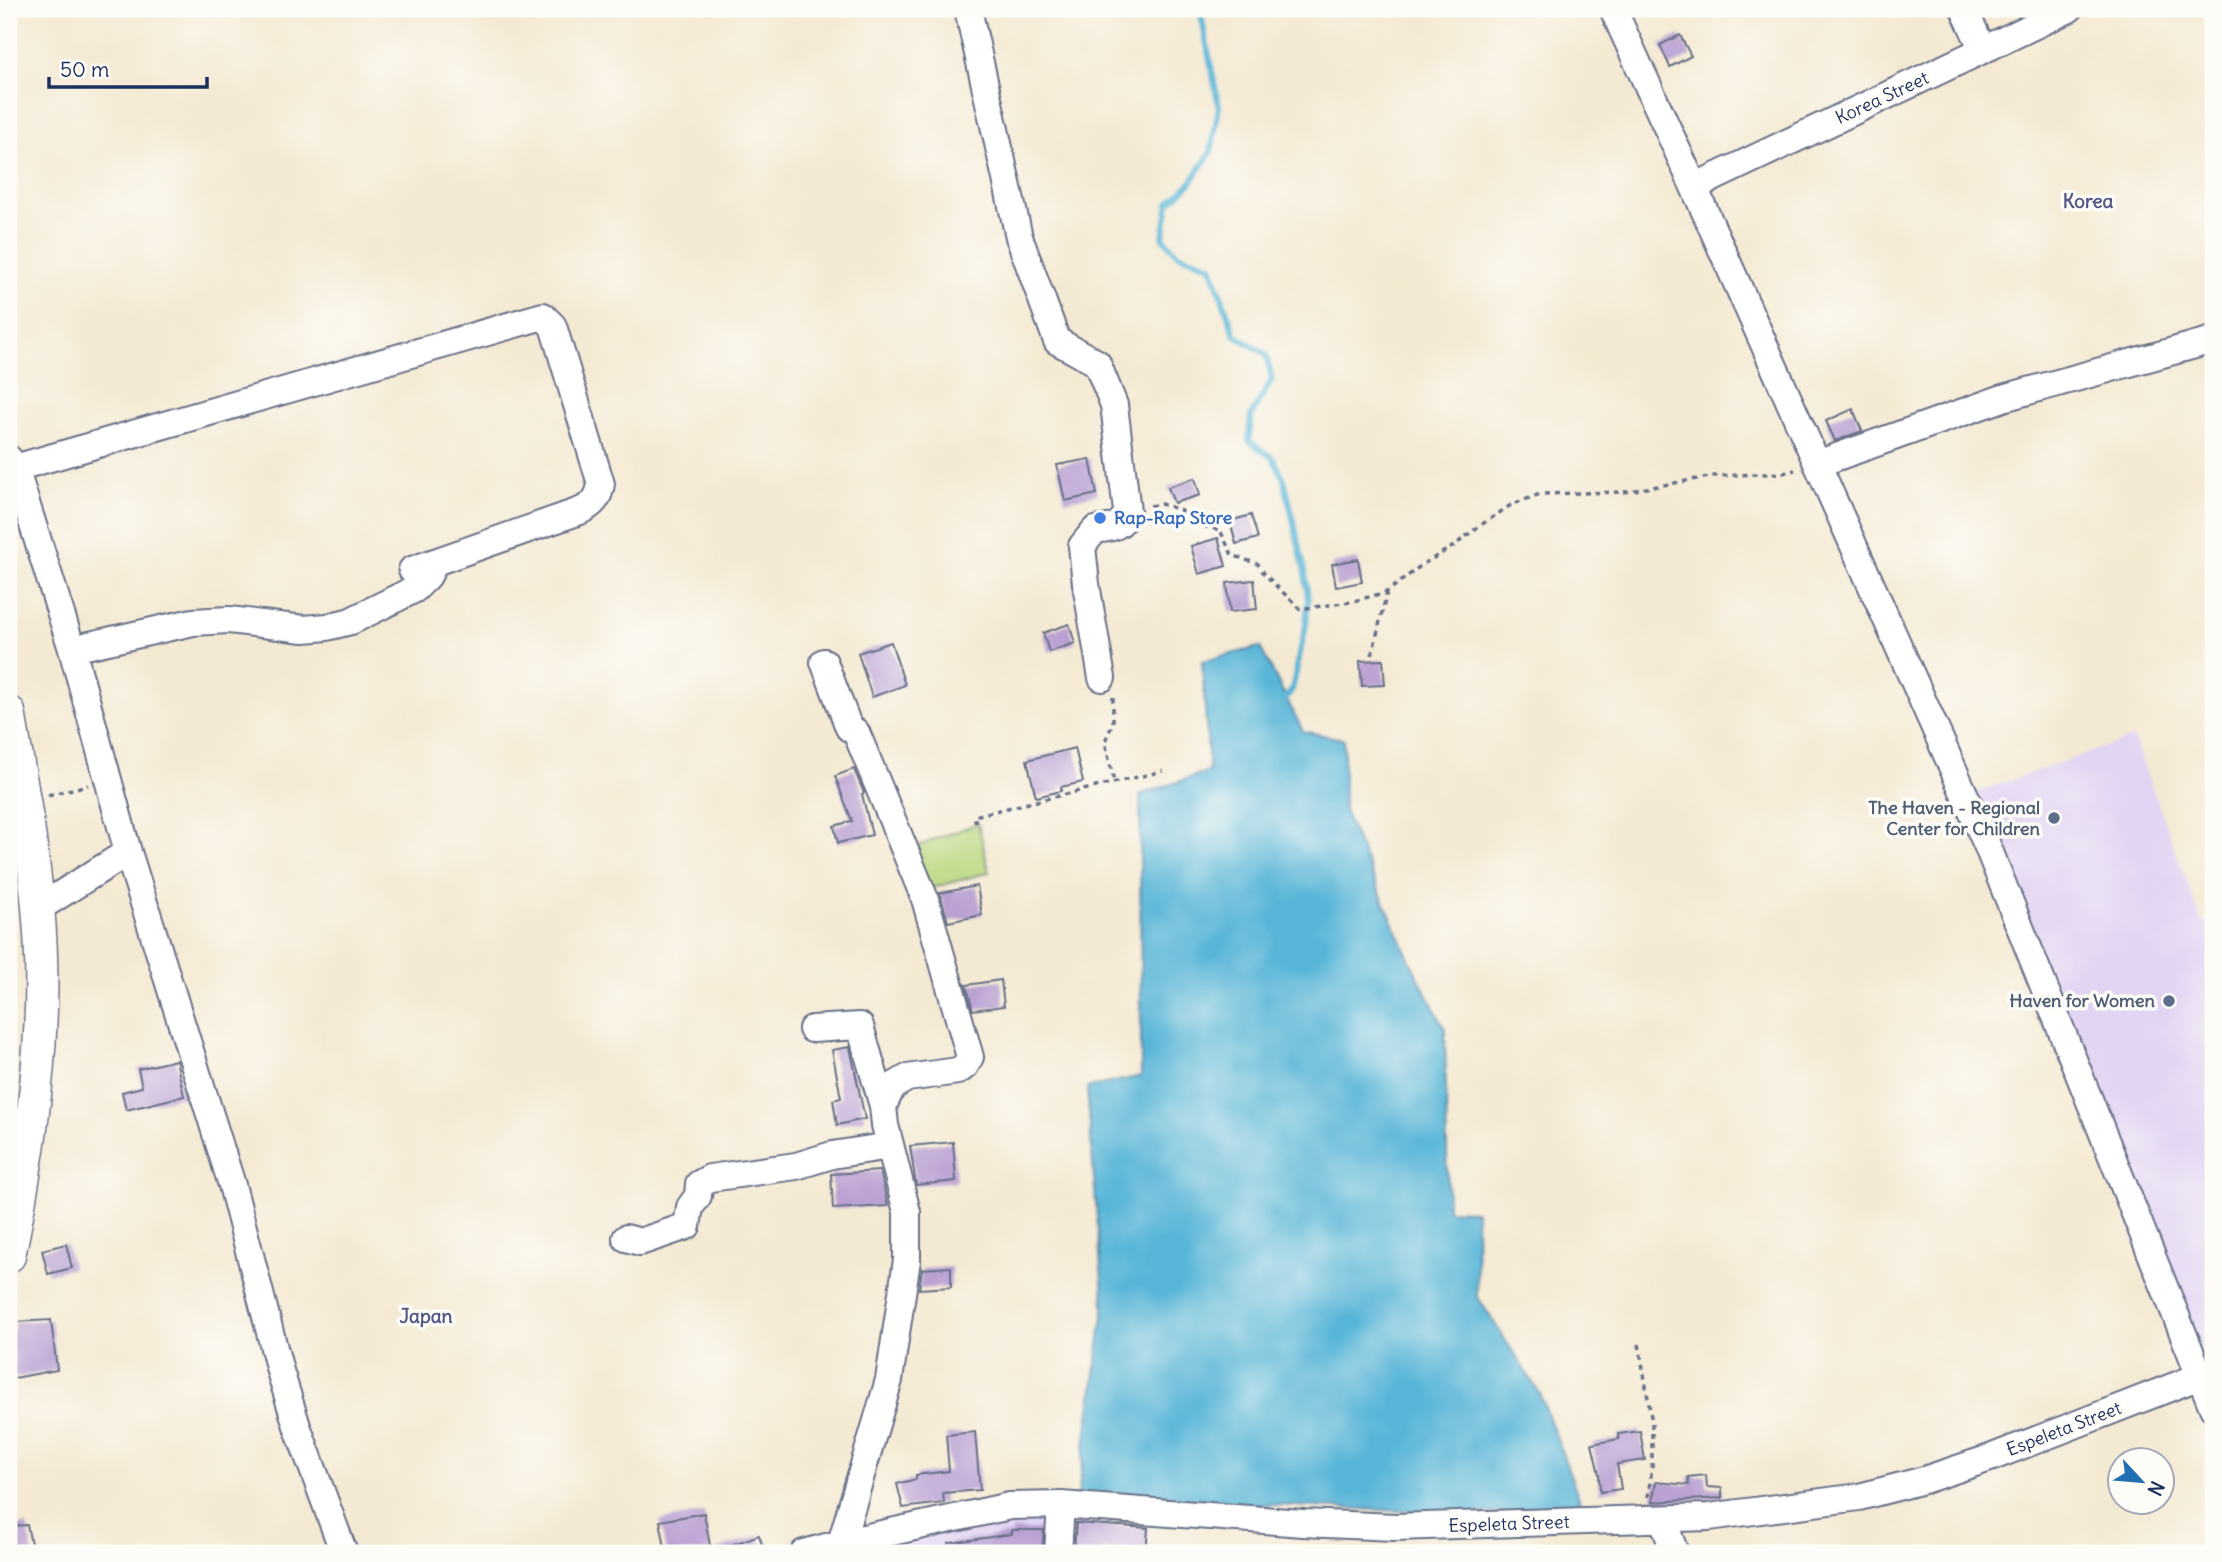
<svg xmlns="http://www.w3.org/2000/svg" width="2222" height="1562" viewBox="0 0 2222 1562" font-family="Delius,sans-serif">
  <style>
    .built { fill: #e2d4f3 }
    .green { fill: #b9d77d; stroke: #6a836e; stroke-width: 2 }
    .water { fill: #58b5d7; stroke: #3a729a; stroke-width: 2 }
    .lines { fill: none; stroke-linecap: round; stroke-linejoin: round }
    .stream { stroke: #58b5d7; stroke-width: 6 }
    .building { fill: #baa1d3 }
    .minor-casing { stroke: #677087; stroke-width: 30 }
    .major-casing { stroke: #677087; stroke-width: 35 }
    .path { stroke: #677087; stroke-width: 3.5; stroke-dasharray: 5 5; stroke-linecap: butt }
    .minor { stroke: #fff; stroke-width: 26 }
    .major { stroke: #fff; stroke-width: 32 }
    .shop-dot { fill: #3f7fe0; stroke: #fdfcf7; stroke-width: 2.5 }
    .service-dot { fill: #5c6f8a; stroke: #fdfcf7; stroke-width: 2.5 }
    .labels { text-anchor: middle; stroke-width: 7; stroke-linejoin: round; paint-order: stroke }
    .street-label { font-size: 18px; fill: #1b2f5e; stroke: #fdfcf7 }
    .shop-label { font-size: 18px; font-weight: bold; fill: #366cbe; stroke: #fdfcf7; text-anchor: start }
    .service-label { font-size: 18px; font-weight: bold; fill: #4e5e75; stroke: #fdfcf7; text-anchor: end }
    .neighbourhood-label { font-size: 19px; font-weight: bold; fill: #535787; stroke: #fdfcf7 }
  </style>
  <rect width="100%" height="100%" fill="#fdfcf7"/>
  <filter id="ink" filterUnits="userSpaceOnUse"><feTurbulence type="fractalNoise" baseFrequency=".0143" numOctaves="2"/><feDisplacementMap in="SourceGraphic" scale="14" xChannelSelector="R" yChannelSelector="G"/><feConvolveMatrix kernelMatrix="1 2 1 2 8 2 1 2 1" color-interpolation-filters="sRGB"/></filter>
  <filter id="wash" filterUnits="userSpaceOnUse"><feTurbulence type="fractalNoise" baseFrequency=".00686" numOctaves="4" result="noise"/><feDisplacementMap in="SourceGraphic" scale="28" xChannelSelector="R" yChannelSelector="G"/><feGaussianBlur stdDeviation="1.57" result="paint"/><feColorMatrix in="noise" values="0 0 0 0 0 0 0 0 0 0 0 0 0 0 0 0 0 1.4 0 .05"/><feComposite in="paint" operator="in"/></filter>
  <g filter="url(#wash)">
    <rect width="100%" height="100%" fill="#f4e9d2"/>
    <path class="built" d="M2133,737l69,185 11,-2v436l-11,5 -231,-567z
      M1012,1518l39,2 -1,33h-192l75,-20z"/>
    <path class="green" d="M978,823l11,49 -75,21 -15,-40z"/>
    <path class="water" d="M1260,647l43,84 41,8v72l68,154 33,64 3,181 28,1 1,85 63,98 43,115 -116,5 -389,-18 26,-188 -17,-220 54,-12 -1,-281 69,-24 -7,-110z
      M1589,1547l2,6h-133z"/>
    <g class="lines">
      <path class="stream" d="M1200,9l19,98 -8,45 -21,32 -21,19 -6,35 15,16 33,12 24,69 31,19 6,25 -21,37 -2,25 24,17 11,21 21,93 3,28 -2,25 -14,65 -6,8"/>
    </g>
    <g id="blocks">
      <path class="building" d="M1680,35l11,21 -21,11 -10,-22z
        M1853,409l9,22 -27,10 -9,-20z
        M1090,459l7,35 -32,7 -8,-36z
        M1195,478l5,17 -26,8 -6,-16z
        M1251,515l7,23 -22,6 -6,-23z
        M1218,538l8,28 -27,8 -8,-28z
        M1358,559l4,23 -26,5 -4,-23z
        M1254,580l3,29 -27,3 -3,-29z
        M1069,624l6,19 -26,9 -6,-19z
        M891,642l14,43 -33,12 -14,-44z
        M1383,660l2,25 -23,1 -2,-25z
        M1075,748l8,34 -22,5v4l-25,6 -9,-37z
        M854,769l10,24 -2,1 10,41 -34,8 -4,-17 18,-5 -17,-45z
        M977,886l5,29 -34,7 -8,-29z
        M1001,980l3,26 -31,4 -7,-25z
        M850,1047l15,72 -28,6 -4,-25 8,-2 -9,-48z
        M176,1060l8,36 -58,14 -4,-18 20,-5 -4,-18z
        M953,1142l3,39 -40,4 -6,-39z
        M880,1171l8,35 -55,3 -2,-35z
        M66,1244l6,24 -24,6 -6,-24z
        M951,1267v20l-32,2 3,-20z
        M51,1320l6,50 -48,9v-34l6,-23z
        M1640,1431l5,29 -28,4 4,25 -21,3 -1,-18 -7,-30 27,-5 -1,-5z
        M975,1432l5,58 -37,3 1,10 -41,5 -6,-24 19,-5v-4l33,-4 -3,-36z
        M1706,1475l1,12 15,1v10l-70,4 4,-20 33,3 -1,-8z
        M704,1513l7,38 -45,2 -6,-32z
        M1076,1523l72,5 -2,25 -44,-3v3h-28z
        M27,1525l6,28h-24v-27z
        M1012,1530h32l-2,23h-92l-1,-10 63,-9z
        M759,1535l6,18h-51v-2z"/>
    </g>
  </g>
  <g filter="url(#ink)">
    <use href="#blocks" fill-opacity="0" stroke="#677087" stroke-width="2"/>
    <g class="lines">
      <defs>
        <path id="minor" d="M968,9l51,228 38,104 40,22 17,42 13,106c-4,17 -18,17 -32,19l-13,16 4,38 16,94
          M1613,9l81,178 293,658 226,563
          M1964,9l19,41
          M1694,187l375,-178
          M9,459l6,9 57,181 56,203 104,333 48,186 17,55 47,127
          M1817,464l186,-66 210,-58
          M15,468l528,-152 10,10 48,158c-2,14 -8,21 -21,27l-168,59
          M72,649l121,-27 36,-2 75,9 23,-2 24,-6 64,-32 13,-13 7,-14
          M824,662l25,66 7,4 69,167 45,158 -5,9 -7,5 -51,7 -15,9 -9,19 2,19 22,87v48l-18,120 -48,163
          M39,908l89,-56
          M812,1029l48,-3 23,80
          M626,1238l14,4 47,-16 3,-19 8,-11 1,-12 11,-6 86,-12 36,-11 58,-9
          M1663,1520l12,33
          M804,1553l37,-10 169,-37 51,-1 242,18 92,4 314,-10 150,-20 65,-17 66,-22 223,-87
          M1058,1553l3,-48"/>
        <path id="major" d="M9,712c11,64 23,129 29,195 11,115 -6,237 -29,349"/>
      </defs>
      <use href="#minor" class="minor-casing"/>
      <use href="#major" class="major-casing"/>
      <path class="path" d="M1150,506l11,-2 10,3 17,7 10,11 22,5 12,25 26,9c6,13 31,33 42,45l50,-7 37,-10 36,-28 31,-18 21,-17 36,-24 29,-11 84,-2 90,-16 69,-3 12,-3
        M1372,655l15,-63
        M1113,697v26l-8,18 9,41
        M48,795l40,-10
        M976,823l-2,-7 189,-45
        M1639,1344l13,79v44l-4,30"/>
      <use href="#minor" class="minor"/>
      <use href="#major" class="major"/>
    </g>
  </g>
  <circle class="shop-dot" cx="1100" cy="518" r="7"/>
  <g class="service-dot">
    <circle cx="2054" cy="818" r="7"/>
    <circle cx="2169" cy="1001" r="7"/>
  </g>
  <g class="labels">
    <g class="street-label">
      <text transform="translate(1882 98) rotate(-25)" y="6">Korea Street</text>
      <text transform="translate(2064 1429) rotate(-21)" y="6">Espeleta Street</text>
      <text transform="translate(1509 1524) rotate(-2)" y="6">Espeleta Street</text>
    </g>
    <g class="shop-label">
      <text x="1114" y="524">Rap-Rap Store</text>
    </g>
    <g class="service-label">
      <text x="2040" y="814">The Haven - Regional<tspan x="2040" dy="21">Center for Children</tspan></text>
      <text x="2155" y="1007">Haven for Women</text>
    </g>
    <g class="neighbourhood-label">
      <text x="2088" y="208">Korea</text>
      <text x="426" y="1323">Japan</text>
    </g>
  </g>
  <rect width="2222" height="1562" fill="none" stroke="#fdfcf7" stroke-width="35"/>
  <g transform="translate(2141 1481) rotate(116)"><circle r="33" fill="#fdfcf7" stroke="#a3aaba" stroke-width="2"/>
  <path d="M0-5L12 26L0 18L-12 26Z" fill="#1f6fb2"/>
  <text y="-10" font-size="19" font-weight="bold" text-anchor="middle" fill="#1b2f5e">N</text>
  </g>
  <path d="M49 77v10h158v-10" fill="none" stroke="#1b2f5e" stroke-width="3.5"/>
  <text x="60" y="77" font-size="21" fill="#1b2f5e" stroke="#fdfcf7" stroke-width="5" paint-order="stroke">50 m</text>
</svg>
